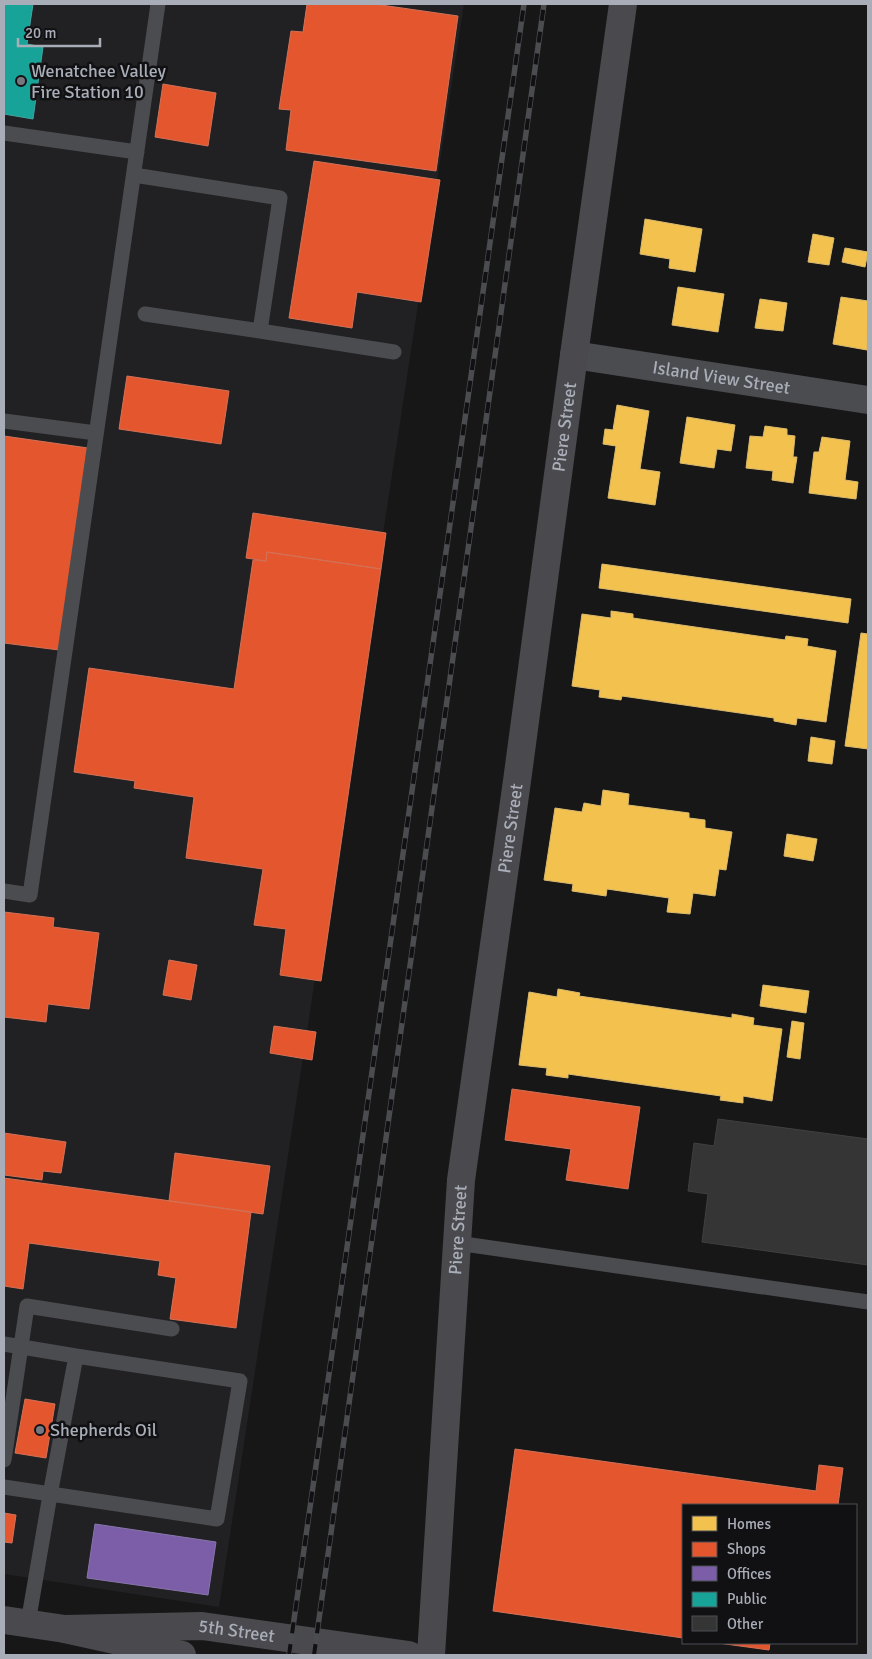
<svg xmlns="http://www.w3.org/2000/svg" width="872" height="1659" viewBox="0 0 872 1659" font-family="Signika,sans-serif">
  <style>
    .built { fill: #212123 }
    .homes { fill: #f2c14e; stroke: #dcbb6e }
    .shops { fill: #e4572e; stroke: #d27157 }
    .offices { fill: #7b5ea7; stroke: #8876ac }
    .public { fill: #17a398; stroke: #42a6a2 }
    .building { fill: #353536; stroke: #3f4043 }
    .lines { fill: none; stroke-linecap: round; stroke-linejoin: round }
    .lane { stroke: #4b4c50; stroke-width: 15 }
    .street { stroke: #4b4c50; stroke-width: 28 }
    .secondary { stroke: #4a4a4e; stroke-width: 28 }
    .rail-casing { stroke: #4b4c4f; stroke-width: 5.5 }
    .rail { stroke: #111113; stroke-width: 4; stroke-dasharray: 11; stroke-linecap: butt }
    .poi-dot { fill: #757880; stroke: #111113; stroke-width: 2 }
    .labels { text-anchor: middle; stroke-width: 5; stroke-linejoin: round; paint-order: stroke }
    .poi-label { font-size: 18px; fill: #a8adb8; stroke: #111113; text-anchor: start }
    .street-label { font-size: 18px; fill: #a8adb8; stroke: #111113 }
  </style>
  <rect width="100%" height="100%" fill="#171717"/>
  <path class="built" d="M4,4h460l-245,1603 -215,-33z"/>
  <path class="homes" d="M645,219l57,10 -7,43 -26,-4 1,-9 -30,-5z
    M813,234l21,4 -5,27 -21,-3z
    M845,248l23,4 -3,15 -23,-5z
    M678,287l46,7 -6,38 -46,-7z
    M841,297l27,4 -1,49 -34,-6z
    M760,299l27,4 -4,28 -28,-3z
    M617,405l32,6 -9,58 20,3 -5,33 -47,-7 8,-52 -13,-2 2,-15 8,1z
    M687,417l48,8 -4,26 -14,-2 -3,19 -34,-5z
    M765,426l22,3v6l8,1 -2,21h4l-4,26 -21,-3 1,-9 -27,-3 4,-32 13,1z
    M822,437l28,4 -5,39 13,2 -2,17 -47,-6 5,-41h5z
    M602,564l249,35 -3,24 -249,-35z
    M611,611l22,3v4l152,22 1,-4 22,3 -1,7 29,5 -10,71 -29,-4 -1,7 -22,-4v-3l-152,-22 -1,4 -22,-3 1,-7 -28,-4 10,-72 29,4z
    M861,633l7,1v115l-23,-3z
    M811,737l24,4 -3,23 -24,-3z
    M603,790l26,4 -1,11 61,8v5l16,2v8l27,4 -6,38 -7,-1 -4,27 -22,-3 -3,21 -23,-2 2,-14 -62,-9 -1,7 -34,-5 1,-7 -29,-4 11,-72 27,4 2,-9 17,3z
    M787,834l30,5 -4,22 -29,-5z
    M763,985l46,6 -3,22 -46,-7z
    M558,989l22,4 -1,3 153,22v-4l22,4 -1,7 29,4 -10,72 -29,-5v7l-23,-3 1,-4 -153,-22v4l-22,-3 1,-7 -28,-3 10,-73 28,5z
    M792,1021l12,2 -4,36 -13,-2z"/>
  <path class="shops" d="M307,4h67l84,12 -22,155 -150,-21 5,-40 -12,-1 12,-78 12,1z
    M163,84l53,9 -8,53 -53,-9z
    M314,161l126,19 -19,122 -64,-10 -5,36 -63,-10z
    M127,376l102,15 -8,53 -102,-15z
    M4,436l84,12 -29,202 -55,-7z
    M253,513l133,20 -5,36 -114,-17 -1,9 -20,-3z
    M267,552l114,17 -60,412 -41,-6 6,-46 -32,-4 9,-56 -77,-11 8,-61 -60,-9 1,-7 -61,-9 15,-104 145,21 19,-129 13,1z
    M4,912l50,6 -1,9 46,6 -10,76 -41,-5 -2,18 -42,-5z
    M169,960l28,5 -6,35 -28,-5z
    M274,1026l42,6 -4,28 -42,-7z
    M512,1089l128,18 -12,82 -62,-9 5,-31 -66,-9z
    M4,1133l62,9 -5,31 -18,-2 -1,9 -38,-5z
    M175,1153l95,13 -7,48 -94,-13z
    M4,1178l247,34 -15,116 -66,-9 6,-41 -18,-3 2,-14 -131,-18 -6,46 -19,-3z
    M25,1399l30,5 -9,54 -31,-5z
    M515,1449l301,42 3,-26 24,3 -5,37h-155v133l-190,-27z
    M4,1513l12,2 -4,28 -8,-1z
    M718,1643h52l-1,7z"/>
  <path class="offices" d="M95,1524l121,18 -8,53 -121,-17z"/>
  <path class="public" d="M4,4h29l-6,40 16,3 -10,72 -29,-5z"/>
  <path class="building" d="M718,1119l150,20v126l-166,-23 6,-48 -20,-3 6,-48 20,3z"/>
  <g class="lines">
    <path class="lane" d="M4,133l133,19
      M134,175l146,23 -20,133 -115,-17
      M260,331l134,21
      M4,421l92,12
      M4,891l26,4 128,-891
      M457,1243l411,59
      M4,1344l72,12 -26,139 -22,128
      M4,1460l23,-154 145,23
      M4,1487l213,32 23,-138 -164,-25"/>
    <path class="street" id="s1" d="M574,355l294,45"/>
    <g class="secondary">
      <path d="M4,1620l61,9 117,26"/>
      <path id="s2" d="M65,1629l137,-3 207,29"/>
      <path id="s3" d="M431,1655l30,-475 56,-399 57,-426 49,-351"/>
    </g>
    <defs>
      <path id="rail" d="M289,1655l235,-1651
        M314,1655l230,-1651"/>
    </defs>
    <use href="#rail" class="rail-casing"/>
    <use href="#rail" class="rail"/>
  </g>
  <g class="poi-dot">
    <circle cx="21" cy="81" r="5"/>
    <circle cx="40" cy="1430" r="5"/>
  </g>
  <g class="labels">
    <g class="poi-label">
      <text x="31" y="77">Wenatchee Valley<tspan x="31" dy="21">Fire Station 10</tspan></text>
      <text x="50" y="1436">Shepherds Oil</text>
    </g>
    <g class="street-label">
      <text dy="6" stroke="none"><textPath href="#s1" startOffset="149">Island View Street</textPath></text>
      <text dy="6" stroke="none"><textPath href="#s3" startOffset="1236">Piere Street</textPath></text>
      <text dy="6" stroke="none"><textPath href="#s3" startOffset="831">Piere Street</textPath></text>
      <text dy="6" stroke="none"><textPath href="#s3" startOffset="426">Piere Street</textPath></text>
      <text dy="6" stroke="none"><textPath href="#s2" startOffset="172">5th Street</textPath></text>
    </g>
  </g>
  <rect width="872" height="1659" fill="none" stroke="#a8adb8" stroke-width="10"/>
  <rect x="682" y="1504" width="175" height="140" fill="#111113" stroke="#4d4f55"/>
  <rect x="692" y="1516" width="25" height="15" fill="#f2c14e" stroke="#4d4f55"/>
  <text x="727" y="1529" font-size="15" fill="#a8adb8">Homes</text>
  <rect x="692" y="1542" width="25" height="15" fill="#e4572e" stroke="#4d4f55"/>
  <text x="727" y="1554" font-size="15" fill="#a8adb8">Shops</text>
  <rect x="692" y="1566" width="25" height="15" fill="#7b5ea7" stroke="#4d4f55"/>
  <text x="727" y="1579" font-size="15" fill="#a8adb8">Offices</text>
  <rect x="692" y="1592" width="25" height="15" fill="#17a398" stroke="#4d4f55"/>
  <text x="727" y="1604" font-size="15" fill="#a8adb8">Public</text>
  <rect x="692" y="1616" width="25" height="15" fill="#353536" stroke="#4d4f55"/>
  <text x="727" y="1629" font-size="15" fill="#a8adb8">Other</text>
  <path d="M18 38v8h82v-8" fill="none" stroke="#a8adb8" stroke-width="2.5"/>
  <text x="25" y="38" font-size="15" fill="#a8adb8" stroke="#111113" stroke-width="4" paint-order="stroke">20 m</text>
</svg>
